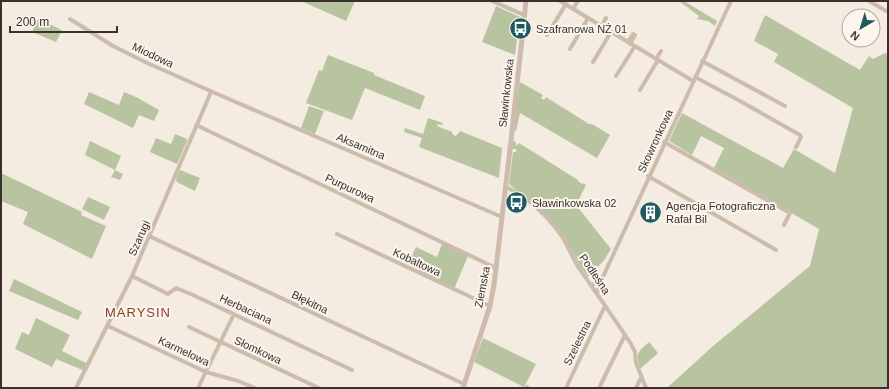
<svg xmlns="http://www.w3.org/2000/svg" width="889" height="389" viewBox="0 0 889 389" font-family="Helvetica,sans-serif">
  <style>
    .green { fill: #b8c4a0 }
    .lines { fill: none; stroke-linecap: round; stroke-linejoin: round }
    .minor { stroke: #cdbbac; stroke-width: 4 }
    .tertiary { stroke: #cdbbac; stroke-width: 5 }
    .labels { text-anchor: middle; stroke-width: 4; stroke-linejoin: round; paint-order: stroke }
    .poi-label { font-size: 11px; fill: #3b302b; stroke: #fbf5ee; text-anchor: start }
    .street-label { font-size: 11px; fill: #3b302b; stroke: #fbf5ee }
    .quarter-label { font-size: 13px; letter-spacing: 1px; fill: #8c3b22; stroke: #fbf5ee }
  </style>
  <rect width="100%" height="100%" fill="#f4ebe1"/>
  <path class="green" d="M301,1h54l-9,20z
    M679,1h5l33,20 -2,5 -7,-5 -11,-2 2,-3z
    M496,6l24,11 -5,38 -33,-13z
    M765,15l95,55 9,-14 4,3 12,-6 3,1v334h-221l46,-42 97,-80 9,-37 -105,-61 10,-20 -23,-12 -9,19 -23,-14 13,-28 101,55 11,-19 41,24 18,-65 -79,-46 4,-8 -24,-13z
    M38,19l24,11 -6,12 -24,-10z
    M328,55l46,18v2l51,21 -5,14 -55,-22 -13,32 -46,-17 13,-33 3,1z
    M520,82l23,13 -2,3 3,2 2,-3 43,27h3l18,11 -13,23 -77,-45 -4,18 -3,-1z
    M89,92l30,13 5,-13 12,5 23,13 -5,11 -15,-6 -6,13 -49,-24z
    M309,106l15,5 -9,23 -14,-6z
    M428,118l15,5 -1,2 -4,-1 -1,2 15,6 1,3 3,1 4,-5 42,17 -3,30 -80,-31 3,-9 -18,-6 1,-4 18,6z
    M175,134l12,5v2l-10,23 -27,-12 6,-14 15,6z
    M90,141l31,15 -6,14 8,4 -3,6 -9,-3 4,-7 -30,-15z
    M513,141l3,1v4l3,-3 59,37v1l4,3 2,-1 2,2 -10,20 35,44 -6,10 -15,17 -2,1 -8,-11 -12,-22 -32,-38 -27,-22 4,-32h3v-3h-4z
    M180,170l20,8 -5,13 -18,-9 -1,-3z
    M1,173l81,39 -1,3 25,11 -14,33 -69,-35 5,-12 -27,-11z
    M88,197l22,10 -6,13 -22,-11z
    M442,244l26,12 -14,33 -36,-17 1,-2 -11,-6 8,-17 21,10z
    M14,279l68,33 -4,8 -69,-29z
    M36,318l34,17 -8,16 26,13 -3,7 -29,-12 -4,8 -37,-18 7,-17 7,3z
    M483,338l53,26 -12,23 -50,-25z
    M649,342l9,11 -18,16c-4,-16 -4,-15 9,-27z"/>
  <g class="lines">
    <path class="minor" d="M492,1l32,14
      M560,1l133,80
      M869,1l19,11
      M573,9l5,-8
      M70,19l43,27 32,16 70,31 287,124
      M602,26l4,-8
      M547,35l19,-31
      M628,42l5,-8
      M630,44l5,-9
      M570,49l18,-31
      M656,59l5,-8
      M702,61l83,45
      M593,62l18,-30
      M616,76l19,-30
      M695,77l45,24 60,34 1,2 -5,10
      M640,90l18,-30
      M196,125l300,143
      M664,142l126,71 -6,12
      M648,176l128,74
      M506,187c21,10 42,29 55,48 7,11 11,22 18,33 17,25 35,50 52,76l4,8 1,11 10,25
      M337,234l153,72
      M149,236l315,148
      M132,276l36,18 8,-6 17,7 159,75
      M591,285l10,-4 130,-280
      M597,293l4,-12
      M108,326l98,46 32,9 17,7
      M189,327l130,61
      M76,388l56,-112 79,-184
      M198,388l36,-74
      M526,388l1,-1
      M566,388l38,-80 2,-1
      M599,388l26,-53
      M636,388l5,-10"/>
    <path class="tertiary" d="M463,388l27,-82 4,-21 17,-144 15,-140"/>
  </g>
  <defs>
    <symbol id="bus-disc" viewBox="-11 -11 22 22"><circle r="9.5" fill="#1f5a5e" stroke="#fbf5ee"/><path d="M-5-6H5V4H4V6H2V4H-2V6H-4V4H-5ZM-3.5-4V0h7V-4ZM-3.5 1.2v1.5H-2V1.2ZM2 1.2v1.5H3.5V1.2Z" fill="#fff"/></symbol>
    <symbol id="building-disc" viewBox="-11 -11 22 22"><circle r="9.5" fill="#1f5a5e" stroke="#fbf5ee"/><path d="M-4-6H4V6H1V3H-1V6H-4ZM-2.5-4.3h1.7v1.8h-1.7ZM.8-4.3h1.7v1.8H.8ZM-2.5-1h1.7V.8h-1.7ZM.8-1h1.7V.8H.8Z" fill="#fff"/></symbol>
  </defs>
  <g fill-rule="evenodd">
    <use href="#bus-disc" x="508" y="16" width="25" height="25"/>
    <use href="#bus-disc" x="504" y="190" width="25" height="25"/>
    <use href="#building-disc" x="638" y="200" width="25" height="25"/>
  </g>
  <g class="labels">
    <g class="poi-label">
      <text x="536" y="33">Szafranowa NŻ 01</text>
      <text x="532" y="207">Sławinkowska 02</text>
      <text x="666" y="210">Agencja Fotograficzna<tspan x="666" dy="13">Rafał Bil</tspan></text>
    </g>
    <g class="street-label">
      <text transform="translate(153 55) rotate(25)" y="4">Miodowa</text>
      <text transform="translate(506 93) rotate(-84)" y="4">Sławinkowska</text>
      <text transform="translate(655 141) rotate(-65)" y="4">Skowronkowa</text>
      <text transform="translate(361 146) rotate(23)" y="4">Aksamitna</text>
      <text transform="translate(350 188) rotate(25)" y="4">Purpurowa</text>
      <text transform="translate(139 238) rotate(-66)" y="4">Szarugi</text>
      <text transform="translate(417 262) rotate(25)" y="4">Kobaltowa</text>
      <text transform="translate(595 274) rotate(56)" y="4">Podleśna</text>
      <text transform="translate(482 287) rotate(-79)" y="4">Ziemska</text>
      <text transform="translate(310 302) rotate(26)" y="4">Błękitna</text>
      <text transform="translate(246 309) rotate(25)" y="4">Herbaciana</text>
      <text transform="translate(577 343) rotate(-64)" y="4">Szelestna</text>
      <text transform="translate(258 350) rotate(25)" y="4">Słomkowa</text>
      <text transform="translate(184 351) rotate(25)" y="4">Karmelowa</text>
    </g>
    <g class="quarter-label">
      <text x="138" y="317">MARYSIN</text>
    </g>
  </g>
  <rect width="889" height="389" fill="none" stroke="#3b302b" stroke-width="4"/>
  <g transform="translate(861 28) rotate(218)"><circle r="19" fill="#fbf5ee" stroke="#aea6a0"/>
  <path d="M0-3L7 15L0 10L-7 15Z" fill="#1f5a5e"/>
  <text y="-6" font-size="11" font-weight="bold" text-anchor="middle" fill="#3b302b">N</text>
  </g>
  <path d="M10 26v6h107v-6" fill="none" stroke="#3b302b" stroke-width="2"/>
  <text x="16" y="26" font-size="12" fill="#3b302b" stroke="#fbf5ee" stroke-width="3" paint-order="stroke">200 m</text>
</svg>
